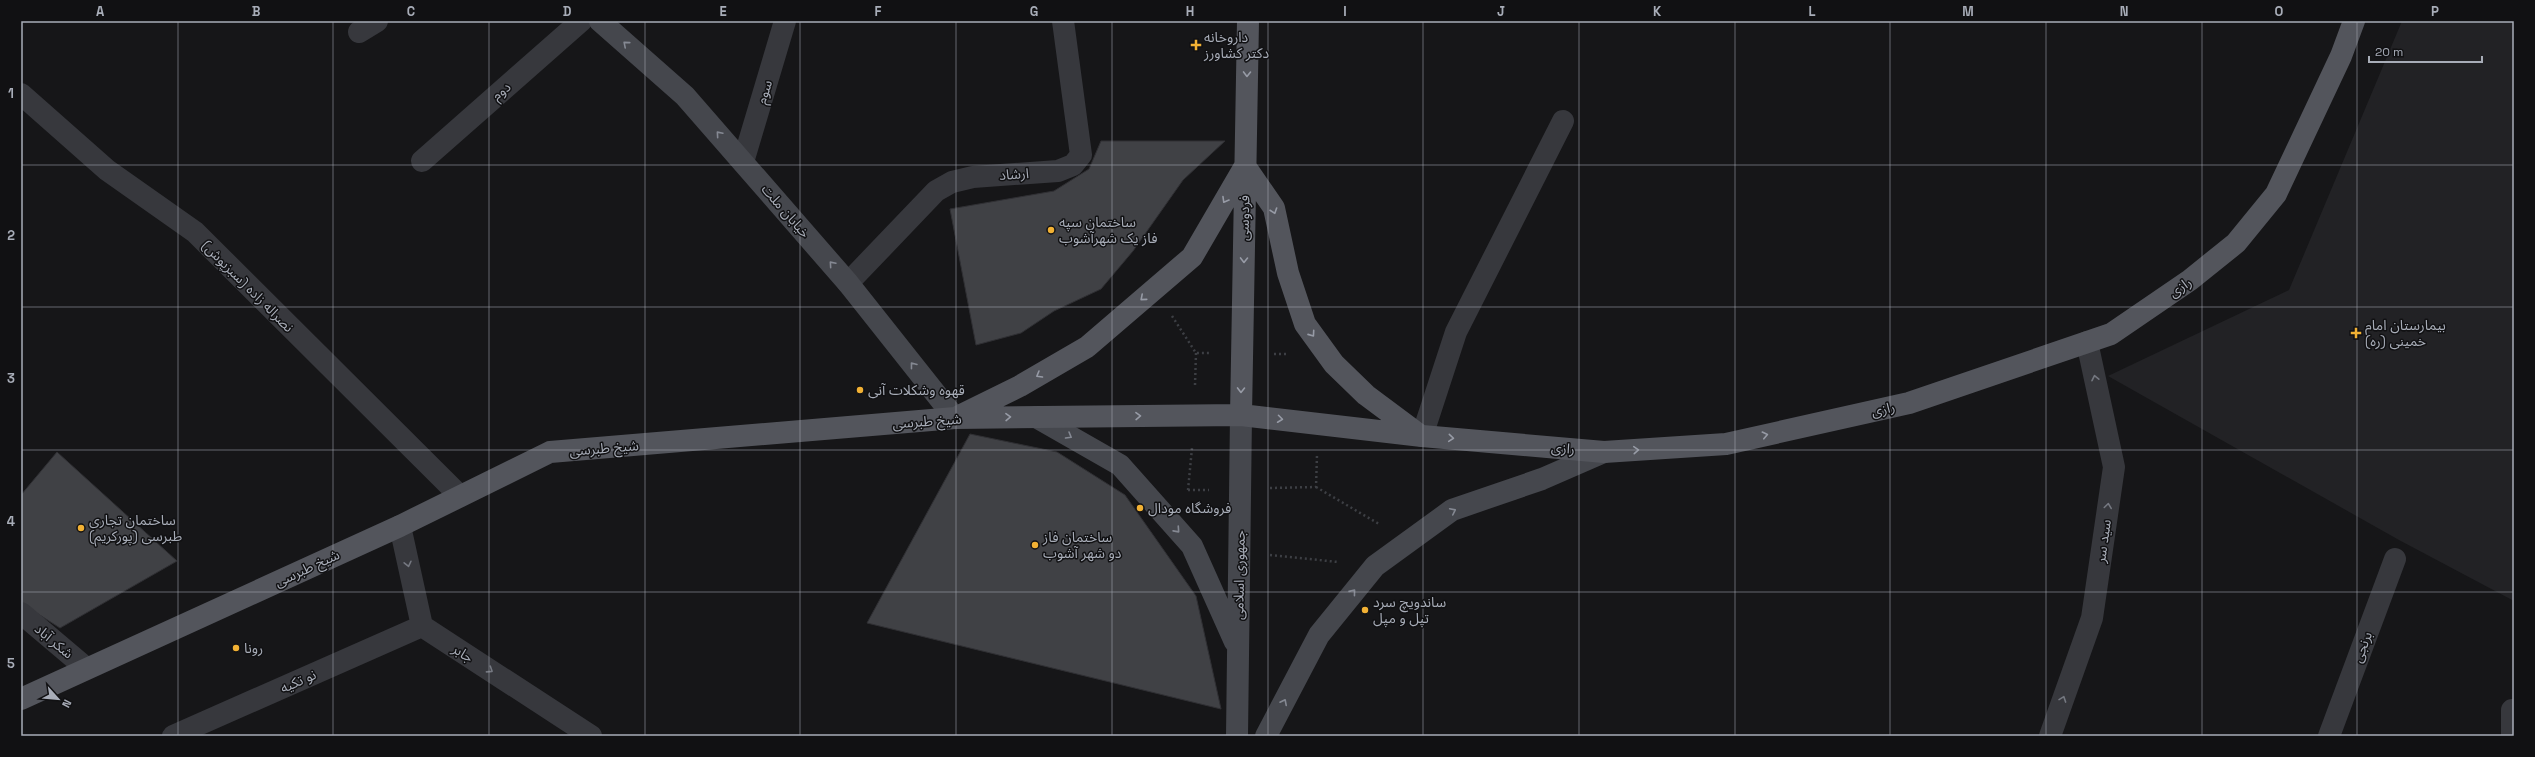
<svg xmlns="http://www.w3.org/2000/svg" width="2535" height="757" viewBox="0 0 2535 757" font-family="'Space Grotesk','Noto Sans Arabic',sans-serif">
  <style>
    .built { fill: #222225 }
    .building { fill: #404145; stroke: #303034 }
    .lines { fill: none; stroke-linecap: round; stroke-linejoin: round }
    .path { stroke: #3d3f44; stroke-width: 2.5; stroke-dasharray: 2 3; stroke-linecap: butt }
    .street { stroke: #37383d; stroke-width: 22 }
    .secondary { stroke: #45474d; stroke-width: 22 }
    .primary { stroke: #53555c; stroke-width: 22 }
    .oneway { stroke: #858993 }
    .oneway2 { stroke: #979ba6 }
    .oneway3 { stroke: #757881 }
    .grid { fill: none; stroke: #a8adb8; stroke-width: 1; stroke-opacity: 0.55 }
    .poi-dot { fill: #f2b134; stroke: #111113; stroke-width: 1.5 }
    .labels { text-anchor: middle; stroke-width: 3; stroke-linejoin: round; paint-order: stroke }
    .poi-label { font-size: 14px; fill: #a8adb8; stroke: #111113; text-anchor: start }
    .street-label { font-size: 14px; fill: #a8adb8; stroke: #111113 }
    .neatline { fill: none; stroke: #a8adb8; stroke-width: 1.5 }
    .grid-label { font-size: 13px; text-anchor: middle; font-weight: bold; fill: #a8adb8 }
  </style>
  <rect width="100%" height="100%" fill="#161618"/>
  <path class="built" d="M2402,21h112v580l-115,-61 -291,-164 181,-86z"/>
  <path class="building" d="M1101,141h124l-42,39 -50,71 -32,38 -47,22 -33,22 -45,12 -26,-136 104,-18 35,-22z
    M970,434l87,18 68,43 71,101 25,113 -354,-86z
    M57,452l120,109 -117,67 -39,-25v-108z"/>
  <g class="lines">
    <path class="path" d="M1172,316l24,37h15
      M1274,354h13
      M1195,385l1,-32
      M1316,487l63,37
      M1270,488l46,-1 1,-32
      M1188,490h21
      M1188,490l4,-42
      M1270,555l68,7"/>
    <path class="street" d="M359,32l18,-11
      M21,94l86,76 88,62 265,264
      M422,161l159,-140
      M743,162l42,-141
      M848,283l88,-92 16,-9 21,-5 85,-6 15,-6 8,-10 -18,-134
      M1422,436l34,-104 107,-211
      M400,526l22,100 169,110
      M21,613l65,55
      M2512,710v26
      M173,736l249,-110
      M2050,736l42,-118 22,-151 -27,-125
      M2329,736l66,-177"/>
    <path class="secondary" d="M600,21l85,75 163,187 107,135
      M1036,417l84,48 72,81 43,96
      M1237,736l4,-321
      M1266,736l53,-101 56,-69 77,-56 90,-31 62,-27"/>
    <path class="primary" d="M1241,415l7,-394
      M959,416l61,-30 67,-39 105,-90 53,-91 29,42 14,65 17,51 29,40 32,31 55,41
      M21,699l379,-173 150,-74 405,-34 286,-3 181,21 182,16 122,-8 183,-41 202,-69 79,-54 46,-37 40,-49 65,-138 13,-35"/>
  </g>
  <defs><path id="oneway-chevron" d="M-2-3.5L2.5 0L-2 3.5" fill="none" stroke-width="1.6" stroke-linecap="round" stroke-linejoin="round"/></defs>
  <g class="oneway">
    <use href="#oneway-chevron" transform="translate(626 44) rotate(-139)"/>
    <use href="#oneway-chevron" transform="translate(719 134) rotate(-131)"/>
    <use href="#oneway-chevron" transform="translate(832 264) rotate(-131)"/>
    <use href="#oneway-chevron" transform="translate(913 365) rotate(-128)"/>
    <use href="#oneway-chevron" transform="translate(1069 436) rotate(30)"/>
    <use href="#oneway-chevron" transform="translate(1453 511) rotate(-26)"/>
    <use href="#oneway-chevron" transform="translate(1177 530) rotate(48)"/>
    <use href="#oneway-chevron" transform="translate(1353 592) rotate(-51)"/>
    <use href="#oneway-chevron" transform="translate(1284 702) rotate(-63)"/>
  </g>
  <g class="oneway2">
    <use href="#oneway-chevron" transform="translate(1247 74) rotate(91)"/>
    <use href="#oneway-chevron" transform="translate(1225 200) rotate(120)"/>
    <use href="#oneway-chevron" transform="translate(1274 211) rotate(71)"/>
    <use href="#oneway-chevron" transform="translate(1244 260) rotate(91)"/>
    <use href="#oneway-chevron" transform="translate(1143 298) rotate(139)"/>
    <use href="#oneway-chevron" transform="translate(1312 334) rotate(55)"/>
    <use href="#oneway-chevron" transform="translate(1039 375) rotate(150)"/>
    <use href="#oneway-chevron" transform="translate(1241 390) rotate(91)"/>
    <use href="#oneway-chevron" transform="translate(1138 416) rotate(-1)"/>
    <use href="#oneway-chevron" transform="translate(1008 417) rotate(-1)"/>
    <use href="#oneway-chevron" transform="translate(1280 419) rotate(7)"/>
    <use href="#oneway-chevron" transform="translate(1765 435) rotate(-13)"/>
    <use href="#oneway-chevron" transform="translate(1451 438) rotate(5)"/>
    <use href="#oneway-chevron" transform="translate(1636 450) rotate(-4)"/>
  </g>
  <g class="oneway3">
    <use href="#oneway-chevron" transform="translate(2095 378) rotate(-102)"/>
    <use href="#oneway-chevron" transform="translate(2108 506) rotate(-82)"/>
    <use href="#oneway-chevron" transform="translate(408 564) rotate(77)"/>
    <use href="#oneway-chevron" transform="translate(490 670) rotate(33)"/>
    <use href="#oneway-chevron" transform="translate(2063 699) rotate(-70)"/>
  </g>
  <path class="grid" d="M178,21v715M333,21v715M489,21v715M645,21v715M800,21v715M956,21v715M1112,21v715M1268,21v715M1423,21v715M1579,21v715M1735,21v715M1890,21v715M2046,21v715M2202,21v715M2357,21v715M21,165h2493M21,307h2493M21,450h2493M21,592h2493"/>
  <g class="poi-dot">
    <path d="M1194 39h4v4h4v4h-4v4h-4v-4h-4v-4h4z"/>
    <circle cx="1051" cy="230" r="4"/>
    <path d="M2354 327h4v4h4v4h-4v4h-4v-4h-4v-4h4z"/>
    <circle cx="860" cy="390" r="4"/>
    <circle cx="1140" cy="508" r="4"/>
    <circle cx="81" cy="528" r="4"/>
    <circle cx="1035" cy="545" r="4"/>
    <circle cx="1365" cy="610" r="4"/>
    <circle cx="236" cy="648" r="4"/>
  </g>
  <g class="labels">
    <g class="poi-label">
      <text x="1204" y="42">داروخانه<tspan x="1204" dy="16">دکتر کشاورز</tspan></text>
      <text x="1059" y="227">ساختمان سپه<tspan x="1059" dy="16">فاز یک شهرآشوب</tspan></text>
      <text x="2365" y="330">بیمارستان امام<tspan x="2365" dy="16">خمینی (ره)</tspan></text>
      <text x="868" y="395">قهوه وشکلات آنی</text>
      <text x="1148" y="513">فروشگاه مودال</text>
      <text x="89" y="525">ساختمان تجاری<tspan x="89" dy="16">طبرسی (پورکریم)</tspan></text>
      <text x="1043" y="542">ساختمان فاز<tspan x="1043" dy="16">دو شهر آشوب</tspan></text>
      <text x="1373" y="607">ساندویچ سرد<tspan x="1373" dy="16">تپل و مپل</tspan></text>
      <text x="244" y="653">رونا</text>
    </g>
    <g class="street-label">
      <text transform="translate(501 91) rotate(-41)" y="5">دوم</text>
      <text transform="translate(764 92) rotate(-74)" y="5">سوم</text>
      <text transform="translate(1014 174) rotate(-4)" y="5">ارشاد</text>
      <text transform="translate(786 211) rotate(49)" y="5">خیابان ملت</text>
      <text transform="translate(1244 218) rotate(-89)" y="5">فردوسی</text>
      <text transform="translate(248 286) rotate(45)" y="5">نصراله زاده (سبزپوش)</text>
      <text transform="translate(2180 287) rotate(-35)" y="5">رازی</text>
      <text transform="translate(1883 409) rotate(-13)" y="5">رازی</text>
      <text transform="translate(927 421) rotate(-4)" y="5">شیخ طبرسی</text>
      <text transform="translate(604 448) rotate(-5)" y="5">شیخ طبرسی</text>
      <text transform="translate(1563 448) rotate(5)" y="5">رازی</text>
      <text transform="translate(2103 541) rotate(-82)" y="5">سید سر</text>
      <text transform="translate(307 568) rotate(-25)" y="5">شیخ طبرسی</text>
      <text transform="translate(1239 575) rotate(-89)" y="5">جمهوری اسلامی</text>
      <text transform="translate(54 641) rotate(40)" y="5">شکر آباد</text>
      <text transform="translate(2362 647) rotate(-69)" y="5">برنجی</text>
      <text transform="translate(463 653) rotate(33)" y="5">جابر</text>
      <text transform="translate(298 681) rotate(-24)" y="5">نو تکیه</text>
    </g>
  </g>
  <rect width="2535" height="757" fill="none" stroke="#111113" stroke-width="44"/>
  <g transform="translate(58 699) rotate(117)" stroke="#111113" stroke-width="3" paint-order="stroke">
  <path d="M0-3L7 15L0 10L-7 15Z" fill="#a8adb8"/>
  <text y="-6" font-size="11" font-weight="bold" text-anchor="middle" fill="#a8adb8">N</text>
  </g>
  <path d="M2369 56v6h113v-6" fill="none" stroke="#a8adb8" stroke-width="2"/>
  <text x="2375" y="56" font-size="12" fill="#a8adb8" stroke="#111113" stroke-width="3" paint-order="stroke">20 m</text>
  <rect x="22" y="22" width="2491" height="713" class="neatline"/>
  <g class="grid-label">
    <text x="100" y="16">A</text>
    <text x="256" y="16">B</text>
    <text x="411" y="16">C</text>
    <text x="567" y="16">D</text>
    <text x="723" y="16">E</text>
    <text x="878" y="16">F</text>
    <text x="1034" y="16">G</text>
    <text x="1190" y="16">H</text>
    <text x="1345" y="16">I</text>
    <text x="1501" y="16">J</text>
    <text x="1657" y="16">K</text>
    <text x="1812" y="16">L</text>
    <text x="1968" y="16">M</text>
    <text x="2124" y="16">N</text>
    <text x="2279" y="16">O</text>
    <text x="2435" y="16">P</text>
    <text x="11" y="98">1</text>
    <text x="11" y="240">2</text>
    <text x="11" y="383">3</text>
    <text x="11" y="526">4</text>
    <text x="11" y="668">5</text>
  </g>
</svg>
